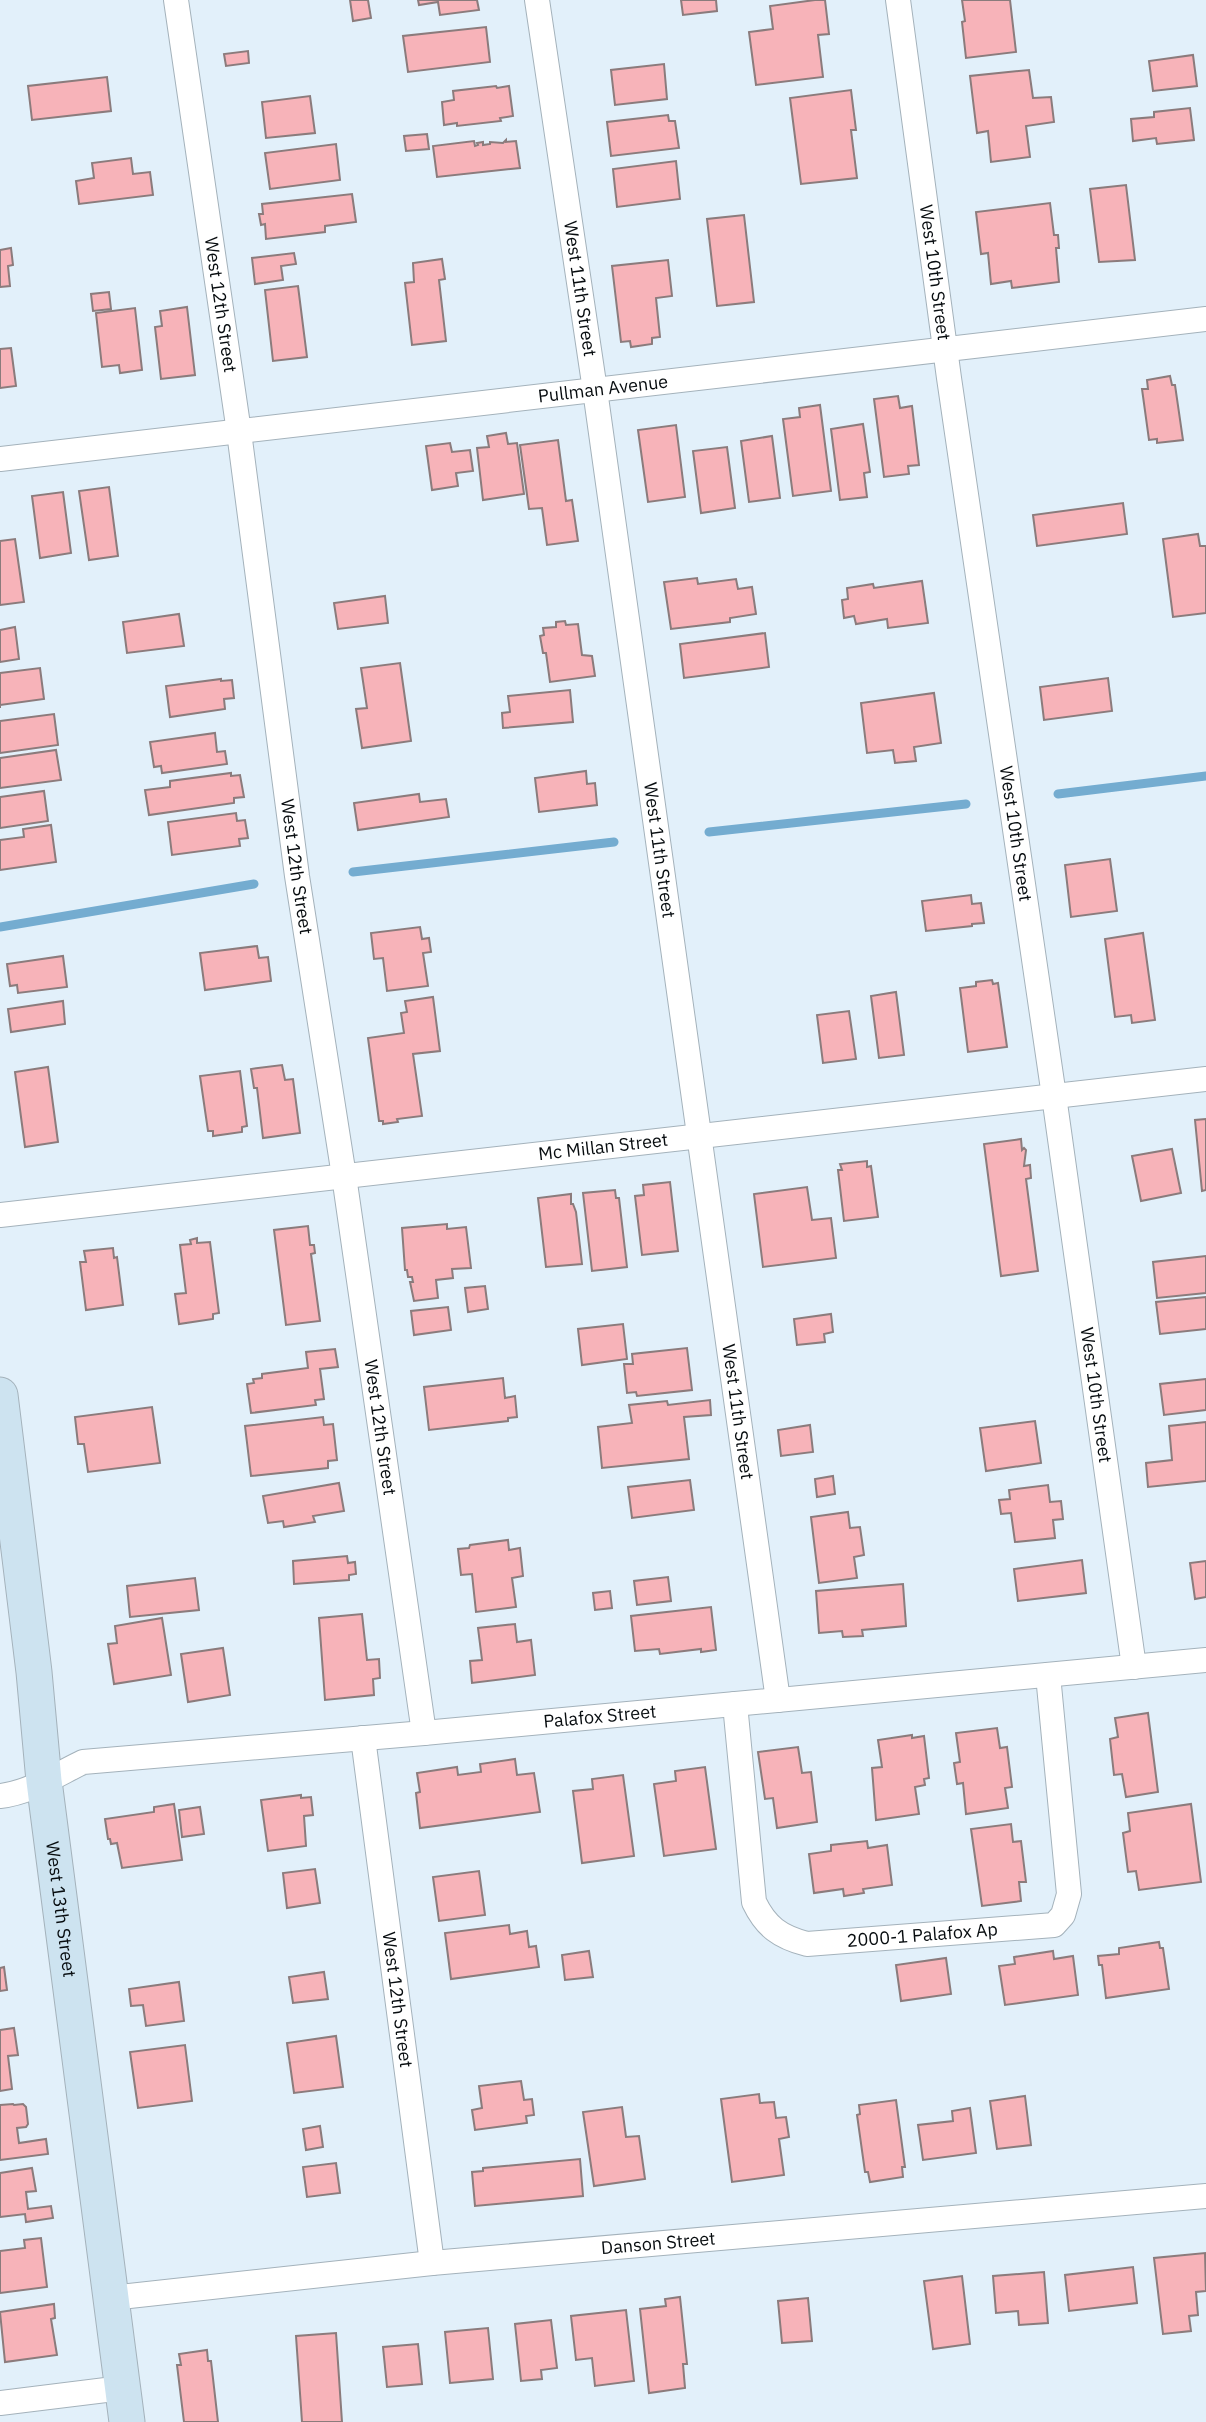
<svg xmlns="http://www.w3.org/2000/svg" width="1206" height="2422" viewBox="0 0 1206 2422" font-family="'IBM Plex Sans',sans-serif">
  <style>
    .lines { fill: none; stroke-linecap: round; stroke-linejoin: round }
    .stream { stroke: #74acd0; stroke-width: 9 }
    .building { fill: #f7b3b9; stroke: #8b7b7c; stroke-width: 2 }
    .street-casing { stroke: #a4b2bb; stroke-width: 26 }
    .secondary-casing { stroke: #a4b2bb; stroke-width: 37 }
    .street { stroke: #fff; stroke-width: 24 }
    .secondary { stroke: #cde3f0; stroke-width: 35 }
    .labels { text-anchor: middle; stroke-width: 7; stroke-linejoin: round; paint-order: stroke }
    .street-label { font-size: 18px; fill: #070c0f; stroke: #e2f0fa }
  </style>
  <rect width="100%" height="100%" fill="#e2f0fa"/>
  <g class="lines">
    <path class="stream" d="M1058,794l148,-18
      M709,832l257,-28
      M353,872l261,-30
      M0,927l254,-43"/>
  </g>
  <path class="building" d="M350,0h18l3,18 -18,3z
    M418,0h59l2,10 -39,5 -2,-13 -19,3z
    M681,0h35l1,11 -34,4z
    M815,0h10l4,34 -11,1 5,42 -67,8 -7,-53 24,-3 -3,-23z
    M962,0h48l6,52 -50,6 -4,-36 3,-1z
    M486,27l4,35 -82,10 -5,-36z
    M248,51l1,12 -23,3 -2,-12z
    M1193,55l4,31 -44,5 -4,-30z
    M664,64l3,35 -52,6 -4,-35z
    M1029,70l4,28 18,-1 3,25 -28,4 4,31 -39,5 -3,-31 -11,2 -7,-57z
    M107,77l4,34 -79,9 -4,-34z
    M496,86l1,2 12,-2 4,30 -13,2 1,3 -44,5v-3l-13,2 -2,-23 12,-2 -1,-9z
    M851,90l5,40h-5l6,48 -56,6 -11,-86z
    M310,96l5,37 -49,5 -4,-36z
    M1190,108l4,32 -37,4 -1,-6 -23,3 -2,-22 23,-2v-5z
    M668,115l1,6h6l4,27 -68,8 -4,-34z
    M427,134l2,15 -23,2 -2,-15z
    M506,140v2l10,-1 4,27 -83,9 -4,-31 41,-5 1,5 3,-1 -1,-2 6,-1v3l7,-1v-2l13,1z
    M336,144l4,36 -70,9 -5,-36z
    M131,158l2,16 17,-2 3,23 -74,9 -3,-23 18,-3 -2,-15z
    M676,161l4,38 -63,8 -4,-38z
    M1126,185l9,75 -36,2 -9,-73z
    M352,194l4,28 -31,4v6l-59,7 -1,-15 -4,1 -2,-11h4l-1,-10z
    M1050,203l4,32h4l1,13h-3l3,34 -47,6 -1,-7 -20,3 -3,-31 -7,1 -5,-42z
    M744,215l10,87 -37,4 -10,-87z
    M11,248l2,17 -5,1 2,20 -10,1v-37z
    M294,253l2,11 -15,2 2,14 -28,4 -3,-26z
    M442,259l3,20 -6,1 7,61 -34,4 -7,-62 9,-1 -1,-19z
    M668,260l4,36 -16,2 4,39 -8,1v6l-21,3 -1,-6 -9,1 -9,-76z
    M298,286l9,71 -34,4 -8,-71z
    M109,292l2,17 -18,2 -2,-17z
    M187,307l8,68 -34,4 -6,-52 7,-1 -2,-15z
    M135,308l7,62 -22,3 -1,-8 -17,2 -6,-54z
    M11,348l5,38 -16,2v-39z
    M1170,376l2,9h3l8,55 -26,3v-4l-8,1 -7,-51h6l-1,-9z
    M898,396l2,12 12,-2 7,59 -11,1 1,8 -25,3 -10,-78z
    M820,405l11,86 -38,5 -10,-77 17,-2 -1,-9z
    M863,424l7,48 -6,1 3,24 -27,3 -9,-71z
    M676,425l9,72 -37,5 -10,-72z
    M506,433l2,11 9,-1 7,51 -41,6 -6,-52 12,-1 -2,-11z
    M772,436l8,62 -31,4 -8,-61z
    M558,440l8,61 6,-1 6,41 -31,4 -5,-37 -13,1 -9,-64z
    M450,443l2,9 18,-2 3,21 -17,2 2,13 -26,4 -6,-44z
    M727,447l8,61 -34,5 -8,-62z
    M109,487l9,69 -29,4 -10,-69z
    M63,492l8,61 -31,5 -8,-62z
    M1123,503l4,31 -90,12 -4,-31z
    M1198,534l2,12h6v67l-33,4 -10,-78z
    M15,539l9,63 -24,3v-64z
    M697,578l1,6 38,-5 2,10 14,-2 4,27 -26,4v4l-59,7 -7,-47z
    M922,581l6,42 -40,5 -1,-9 -31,5 -2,-8 -10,2 -2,-18 6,-1 -1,-11 26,-4 1,4z
    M385,596l3,27 -50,6 -4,-26z
    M179,614l5,32 -57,7 -4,-31z
    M565,621l1,4 12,-1 4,31 10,1 3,20 -45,6 -4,-29h-3l-3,-17 4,-1 -1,-7 13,-1v-5z
    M15,627l4,32 -19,3v-32z
    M765,633l4,34 -85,11 -4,-34z
    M400,663l11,78 -49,7 -6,-39 11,-1 -6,-40z
    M40,668l4,31 -44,6v3v-35z
    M1108,678l4,33 -68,9 -4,-33z
    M221,679v2l11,-1 2,18 -10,1 1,10 -55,8 -4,-31z
    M570,690l3,32 -70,6 -1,-15 8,-1 -2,-16z
    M934,693l7,50 -27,4 2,14 -21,2 -2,-13 -26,3 -6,-50z
    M54,714l4,31 -58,8v-32z
    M215,733l2,19 8,-1 2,13 -65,9 -1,-7 -7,1 -4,-25z
    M56,750l5,30 -61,8v-30z
    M586,771l1,13 8,-1 2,22 -58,7 -4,-34z
    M231,773v3l9,-1 4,22 -10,1v5l-85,12 -4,-25 25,-3v-6z
    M44,791l4,30 -48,7v-31z
    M419,794l1,8 26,-3 3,18 -91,13 -4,-27z
    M236,813l1,8 8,-1 3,18 -9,1 1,7 -68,9 -4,-33z
    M51,825l5,37 -56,8v-30l24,-3 -1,-8z
    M1110,859l7,52 -46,6 -6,-52z
    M971,895l1,9 9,-1 3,20 -12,1v2l-46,5 -4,-30z
    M420,927l2,12 7,-1 2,14 -8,1 5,33 -41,5 -4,-33 -9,1 -3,-26z
    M1143,933l12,87 -23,3 -1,-8 -16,2 -10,-78z
    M257,946l2,12 9,-1 3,24 -66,9 -5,-37z
    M63,956l4,31 -49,6 -1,-8 -7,1 -3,-22z
    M992,980l1,4 5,-1 9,64 -39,5 -8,-64 16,-2v-4z
    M896,992l8,63 -25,3 -8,-62z
    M433,997l7,54 -27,3 9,62 -25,3 1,3 -15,2v-3h-4l-11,-83 36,-5 -3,-20 6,-1 -2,-11z
    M63,1001l2,23 -54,8 -3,-23z
    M849,1011l7,48 -33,4 -6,-48z
    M282,1065l3,15 8,-1 7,54 -37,5 -6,-50h-3l-3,-19z
    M48,1067l10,75 -33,5 -10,-75z
    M240,1071l7,55 -5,1v5l-29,4v-5h-5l-8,-55z
    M1206,1119v71l-4,1 -7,-71z
    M1021,1139l1,11 2,-2 2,2 -2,16 6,-1 1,13 -5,1 12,92 -37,5 -17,-132z
    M1172,1149l9,44 -40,8 -9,-45z
    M867,1161v6l4,-1 7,51 -34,4 -6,-51h4l-2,-6z
    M670,1182l8,69 -36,4 -7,-59 9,-1 -1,-10z
    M807,1187l5,33 19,-2 5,40 -73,9 -9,-73z
    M615,1190l1,8h3l8,69 -35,4 -9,-78z
    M571,1194v10h2l3,8 6,52 -36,3 -8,-69z
    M447,1224v5l19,-2 5,41 -19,1 1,9 -17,2 2,18 -24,3 -4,-19h3l-1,-5h-4l-1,-7h-2l-3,-42z
    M308,1226l2,19h4l1,8 -4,1 9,67 -34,4 -12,-95z
    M197,1238v5l13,-1 9,71 -6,1v5l-34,5 -4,-30 11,-1 -6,-48 11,-1 -1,-4z
    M113,1248l1,10 3,-1 6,48 -37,5 -6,-48h6l-2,-11z
    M1206,1256v37l-49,5 -4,-36z
    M485,1286l3,23 -20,3 -3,-24z
    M1206,1297v32l-46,5 -4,-32z
    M448,1307l3,23 -37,5 -3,-24z
    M831,1314l2,18 -9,2 1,8 -28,3 -3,-26z
    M623,1324l4,35 -45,6 -4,-36z
    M687,1348l5,42 -55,6 -1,-4 -9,1 -3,-29h9l-1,-10z
    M335,1349l3,18 -18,2 4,30 -9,1 1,5 -65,8 -4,-29 7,-1 -1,-4 9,-1v-4l46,-6 -2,-16z
    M503,1378l2,20 10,-2 2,21 -9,1v3l-79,9 -5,-43z
    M1206,1379v31l-42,5 -4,-31z
    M710,1400l1,15 -27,2 5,42 -87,9 -4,-41 34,-4 -3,-18 38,-4 1,4z
    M152,1407l8,56 -72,9 -4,-28h-6l-3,-27z
    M323,1417l1,8 9,-1 4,36 -9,1v7l-77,8 -6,-50z
    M1035,1421l6,42 -55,8 -6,-43z
    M1206,1422v59l-58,6 -2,-24 26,-3 -3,-34z
    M810,1425l3,27 -32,4 -3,-26z
    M833,1476l2,18 -18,3 -2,-18z
    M690,1480l4,30 -62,8 -4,-31z
    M339,1483l5,28 -31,5 2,6 -31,5 -1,-6 -15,2 -5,-27z
    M1048,1485l2,17 11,-1 2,18 -10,1 2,18 -40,4 -4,-29 -10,1 -2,-14 11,-1 -1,-9z
    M848,1512l2,16 10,-1 4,28 -10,2 3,21 -38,5 -8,-66z
    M508,1540l1,10 11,-2 3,28 -11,2 4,29 -40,5 -4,-38 -11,1 -3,-26 11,-1 1,-3z
    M347,1556l1,7 7,-1 1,12 -7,1v5l-55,4 -1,-23z
    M1082,1560l4,33 -68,8 -4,-32z
    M1206,1561v36l-11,2 -5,-36z
    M668,1577l3,24 -34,4 -3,-24z
    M195,1578l4,32 -69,7 -3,-31z
    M903,1584l3,42 -44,4 1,6 -20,1 -1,-6 -23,2 -3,-42z
    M610,1591l2,17 -17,2 -2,-17z
    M711,1607l5,43 -15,2v-3l-41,5 -1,-5 -24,2 -4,-35z
    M362,1614l5,46 12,-1 1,19 -7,1 1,16 -49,5 -6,-82z
    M162,1618l9,57 -57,9 -6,-40 9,-1 -2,-17z
    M515,1624l2,18 14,-2 4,35 -63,8 -2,-22 12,-1 -4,-32z
    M223,1648l7,47 -42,7 -7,-48z
    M1148,1713l10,79 -32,5 -4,-23 -8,1 -4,-36 8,-2 -3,-19z
    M997,1728l3,20 7,-1 5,40 -7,1 3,20 -42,6 -3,-31 -6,1 -3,-21 6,-1 -4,-29z
    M912,1735v3l12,-2 5,42 -5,1 1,6 -10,2 4,27 -43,6 -4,-52 10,-1 -4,-27z
    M798,1747l4,26 9,-1 6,50 -40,6 -4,-30 -8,1 -7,-47z
    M515,1759l2,16 17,-2 6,39 -120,16 -4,-35 4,-1 -3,-19 40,-6 1,8 23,-3 -1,-8z
    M705,1767l11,82 -52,7 -10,-72 22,-3 -1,-10z
    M623,1775l11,81 -52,7 -9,-72 20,-2 -1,-10z
    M301,1795v3l10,-1 2,18 -9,1 2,30 -38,5 -7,-51z
    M174,1804l8,56 -60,8 -5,-25 -6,1 -1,-5h-2l-3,-20 49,-7v-5z
    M1191,1804l10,78 -62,8 -3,-19 -8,1 -5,-39 7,-2 -2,-18z
    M200,1807l4,27 -22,3 -3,-27z
    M1011,1824l2,18 8,-1 5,41h-7l2,19 -39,5 -11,-77z
    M867,1841l1,7 19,-3 5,40 -29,4 1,4 -20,3 -1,-7 -29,4 -5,-39 22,-3v-6z
    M315,1869l5,34 -33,5 -4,-35z
    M479,1871l6,44 -46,6 -6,-44z
    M509,1925l1,9 17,-3 2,16 7,-1 3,21 -88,12 -6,-46z
    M1159,1942l1,6h3l6,41 -63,9 -4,-33h-3l-1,-9 21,-2v-6z
    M589,1951l4,26 -28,3 -3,-25z
    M1053,1951l1,8 19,-3 5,39 -73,10 -6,-39 16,-2 -1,-7z
    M946,1958l5,36 -50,7 -5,-36z
    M4,1967l3,23 -7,1v-23z
    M324,1972l4,27 -35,4 -4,-26z
    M179,1982l5,39 -38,5 -3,-21 -12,1 -2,-17z
    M14,2028l4,27 -10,1 4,33 -12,2v-61z
    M336,2036l7,51 -49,6 -7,-50z
    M185,2045l7,56 -54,7 -8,-56z
    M521,2081l3,19 8,-1 2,16 -8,1 1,7 -52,7 -3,-20 10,-2 -3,-22z
    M759,2094l1,9 14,-1 2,16 10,-1 3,20 -10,2 5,36 -52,7 -11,-83z
    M1025,2096l6,49 -34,4 -7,-48z
    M896,2100l9,67h-3l1,10 -33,5 -2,-10h-3l-8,-57 3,-1 -1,-9z
    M13,2104l1,1 9,-1 3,3 2,17 -2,3 -9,1 2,15 27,-4 2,15 -48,6v-55z
    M622,2107l4,30 13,-1 6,43 -51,7 -11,-74z
    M970,2108l6,45 -53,7 -5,-35 35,-4 -1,-10z
    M320,2126l3,21 -17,3 -3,-21z
    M580,2159l3,37 -108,10 -3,-34 11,-1v-3z
    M336,2163l4,30 -33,4 -4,-30z
    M32,2168l4,23 -10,1 2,17 23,-3 2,12 -27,4 -1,-8 -25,3v-44z
    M41,2238l6,49 -47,6v-42l25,-3 -1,-8z
    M1205,2253l1,38 -10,1 2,23 -9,1 2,15 -28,3 -9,-76z
    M1133,2267l4,36 -68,8 -4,-36z
    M1044,2272l4,51 -29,2 -1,-14 -22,2 -3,-37z
    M962,2276l8,68 -37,5 -9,-68z
    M680,2297l7,67h-4l2,24 -36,5 -9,-84 26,-3 -1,-7z
    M808,2298l4,43 -30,2 -4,-42z
    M54,2304l1,14 -4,1 6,36 -52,7 -5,-50z
    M626,2310l8,71 -39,5 -3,-28 -16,2 -5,-44z
    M551,2320l6,48 -16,2 1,9 -21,2 -6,-57z
    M488,2328l5,51 -43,4 -5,-51z
    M336,2333l6,89h-40l-6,-86z
    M418,2344l4,40 -35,3 -4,-40z
    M207,2350l1,11h3l7,61h-34l-7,-57h4l-2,-11z"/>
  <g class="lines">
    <defs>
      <g id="street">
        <path id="s1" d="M176,0l63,432 58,444 47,300 80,557"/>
        <path id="s2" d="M537,0l58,390 183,1310"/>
        <path id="s3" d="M898,0l51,378 105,718 80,571"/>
        <path id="s4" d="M0,459l1206,-140"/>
        <path id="s5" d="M0,1215l1206,-136"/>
        <path id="s6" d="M735,1704l19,198c12,25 26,35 53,42l247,-19 9,-10 6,-21 -21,-219"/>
        <path id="s7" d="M363,1738l69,525"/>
        <path id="s8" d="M0,1796c29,-3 58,-22 83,-34l341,-29 782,-73"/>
        <path id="s9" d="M111,2298l321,-35 774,-67"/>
        <path d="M0,2403l122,-15"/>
      </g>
      <g id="secondary">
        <path id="s10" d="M0,1395l34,277 10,109 83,641"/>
      </g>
    </defs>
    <use href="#street" class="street-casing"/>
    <use href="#secondary" class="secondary-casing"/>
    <use href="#street" class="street"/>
    <use href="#secondary" class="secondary"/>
  </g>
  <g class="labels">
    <g class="street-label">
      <text dy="6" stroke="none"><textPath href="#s3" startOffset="275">West 10th Street</textPath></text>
      <text dy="6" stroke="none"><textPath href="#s2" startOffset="292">West 11th Street</textPath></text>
      <text dy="6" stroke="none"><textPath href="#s1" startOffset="308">West 12th Street</textPath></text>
      <text dy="6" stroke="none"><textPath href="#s4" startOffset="607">Pullman Avenue</textPath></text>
      <text dy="6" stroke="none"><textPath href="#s3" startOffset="842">West 10th Street</textPath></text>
      <text dy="6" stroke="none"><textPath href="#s2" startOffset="859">West 11th Street</textPath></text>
      <text dy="6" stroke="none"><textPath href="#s1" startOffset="875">West 12th Street</textPath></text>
      <text dy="6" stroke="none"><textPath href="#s5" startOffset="607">Mc Millan Street</textPath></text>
      <text dy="6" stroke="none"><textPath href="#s3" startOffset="1409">West 10th Street</textPath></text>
      <text dy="6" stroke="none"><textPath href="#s2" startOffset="1426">West 11th Street</textPath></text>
      <text dy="6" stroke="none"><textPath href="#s1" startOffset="1442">West 12th Street</textPath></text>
      <text dy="6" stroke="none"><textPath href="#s8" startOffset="609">Palafox Street</textPath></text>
      <text dy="6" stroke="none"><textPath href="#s10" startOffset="518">West 13th Street</textPath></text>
      <text dy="6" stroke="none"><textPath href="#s6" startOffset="385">2000-1 Palafox Ap</textPath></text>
      <text dy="6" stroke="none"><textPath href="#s7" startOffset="264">West 12th Street</textPath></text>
      <text dy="6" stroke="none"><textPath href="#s9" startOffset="550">Danson Street</textPath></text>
    </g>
  </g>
</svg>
